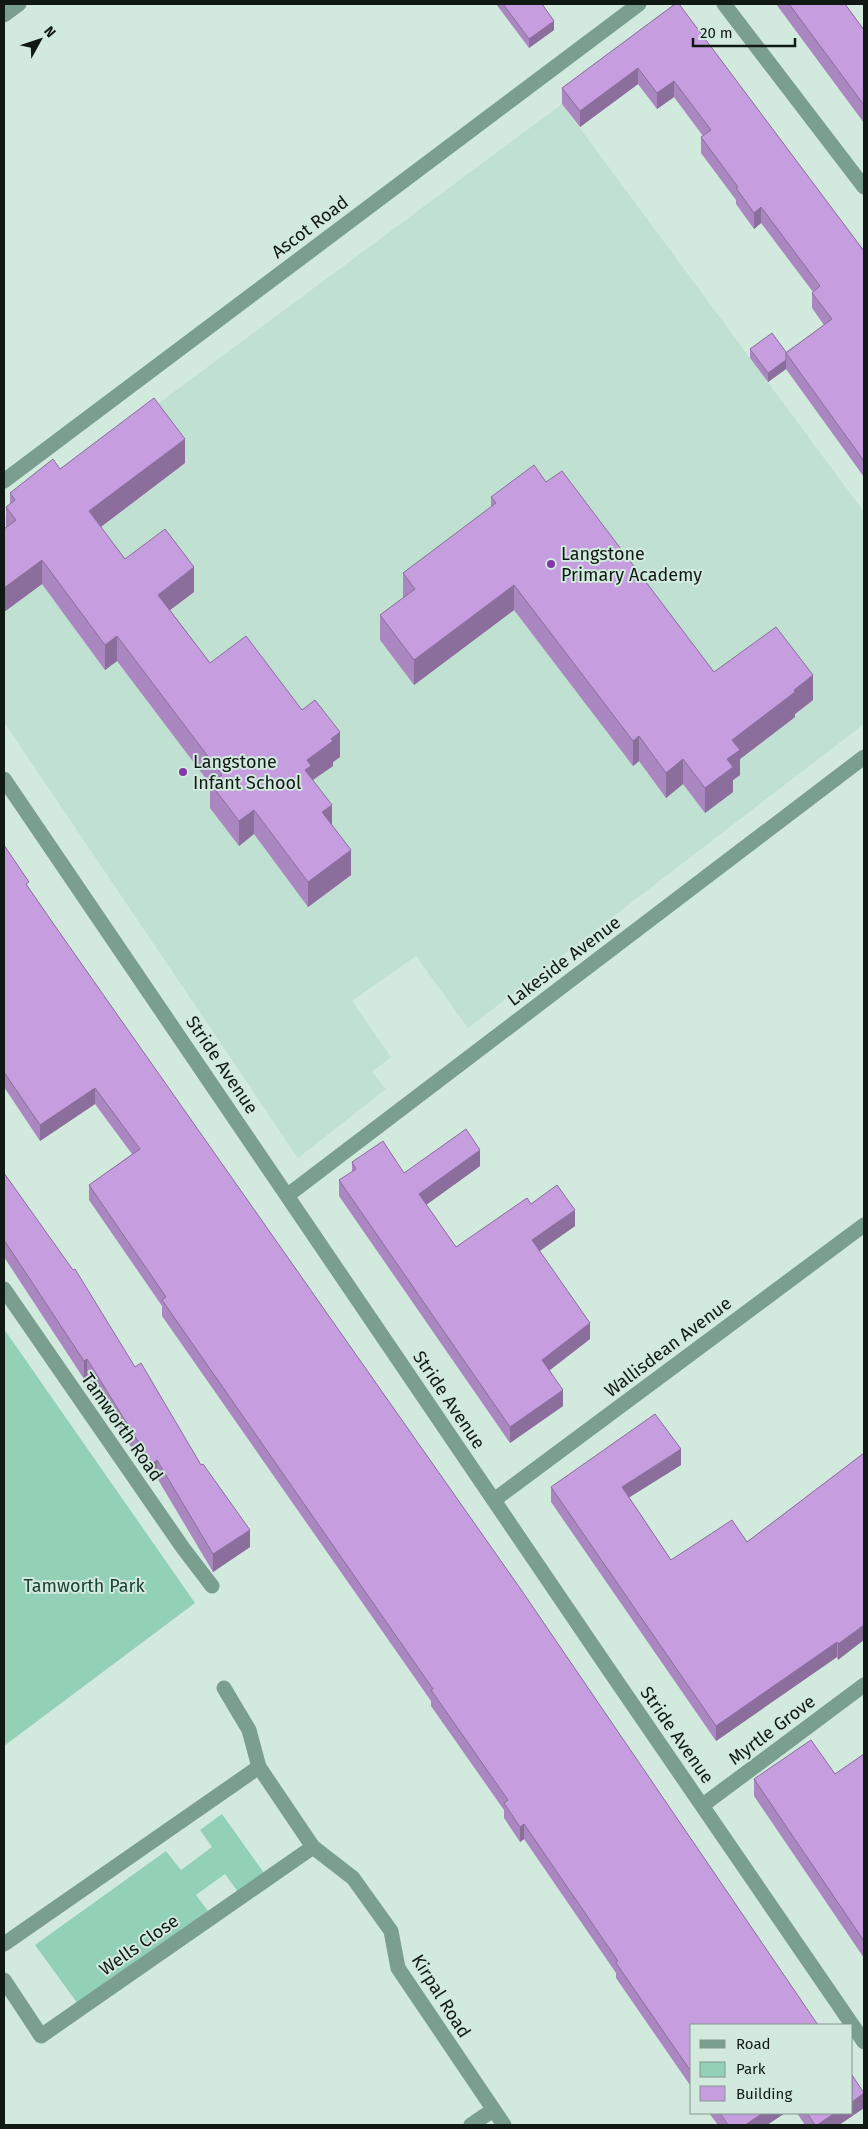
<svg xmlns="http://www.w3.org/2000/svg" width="868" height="2129" viewBox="0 0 868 2129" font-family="'Fira Sans',sans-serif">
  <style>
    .built { fill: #c0e0d1 }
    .green { fill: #92d1b5 }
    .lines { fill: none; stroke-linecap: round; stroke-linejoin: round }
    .minor { stroke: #7b9f8e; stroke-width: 15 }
    .wall { fill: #aa87c0 }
    .shaded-wall { fill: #8b6e9c }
    .building { fill: #c69ddf; stroke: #8b6e9c }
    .poi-dot { fill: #8337a8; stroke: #d2eade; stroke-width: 2 }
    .labels { text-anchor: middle; stroke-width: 4; stroke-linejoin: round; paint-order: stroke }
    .street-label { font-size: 18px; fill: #111915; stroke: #d2eade }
    .poi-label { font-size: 18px; fill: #111915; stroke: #d2eade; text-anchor: start }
    .park-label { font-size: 18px; fill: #1a4232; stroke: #d2eade }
  </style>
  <rect width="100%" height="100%" fill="#d2eade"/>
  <path class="built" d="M562,104l302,408v212l-396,304 -52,-72 -64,45 39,56 -19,15 14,17 -88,69 -294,-436v-204z"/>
  <path class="green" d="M4,1329l191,274 -191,143z
    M222,1814l42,59 -26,19 -13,-18 -29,21 12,16 -130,93 -43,-59 131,-94 15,19 31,-23 -12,-17z"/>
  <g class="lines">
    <path class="minor" d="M724,4l140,183
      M4,15l15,-11
      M4,481l635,-477
      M4,779l603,888 257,375
      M288,1195l576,-438
      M4,1289l179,259 29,38
      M494,1500l370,-275
      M224,1688l25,42 10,37 54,80 40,31 38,53 7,37 106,157
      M703,1805l161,-120
      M4,1944l255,-177
      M4,1980l37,56 272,-189
      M471,2125l22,-15"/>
  </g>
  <path class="wall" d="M496,4h46l12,26 -25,18z
    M675,4l189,247v226l-78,-108 -18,13 -18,-24v-9l36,3 38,-27 -12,-17v-15l1,-1 -52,-69 -7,6 -18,-25v-4l-35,-47v-16l2,-1 -29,-39 -17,12 -19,-25 -58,43 -18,-23v-16z
    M776,4h69l19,26v93z
    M185,463l-85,64 25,32 69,33 -24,18 40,53 92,47 38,47 -7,5v4l-20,14 19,45 19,50 -43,32 -54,-73 -15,12 -29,-38v-24l-93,-123 -12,9 -63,-86 -38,28v-83l2,-2v-20l4,-2v-12l50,-24z
    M546,482l168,190 99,28 -18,14v3l-55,42v16l-7,5v12l-28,21 -22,-29 -17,14 -27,-37 -6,5 -119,-156 -100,75 -34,-45v-25l23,-17v-25l88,-66v-10z
    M4,845l688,1180v63l-76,-110v-5l-92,-134 -4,3 -16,-24v-8l-73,-104v-5l-269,-385v-10l-73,-106v-15l43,-31 -37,-50 -55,37 -36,-54z
    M352,1162l52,11 76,-7 -54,39 30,42 75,-43 44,22 -35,25 50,88 -40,31 13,36 -53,37 -171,-247v-16l13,-8z
    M4,1173l131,194 115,180 -37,25 -56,-94 -5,3 -65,-105 -3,3 -80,-122z
    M864,1453l-26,207 -1,-3 -121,84 -165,-239v-15l130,-22 -52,32 42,63 76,-18z
    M864,1754v204l-110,-162v-17l81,-5z
    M864,2108l-25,17h-34l-8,-12h55z
    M709,2113h76l-18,12h-49z"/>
  <path class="shaded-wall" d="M554,21v9l-25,18v-9z
    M638,68v16l-58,43v-16z
    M674,81v16l-17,12v-16z
    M761,207v16l-7,6v-16z
    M786,360v9l-18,13v-9z
    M185,439v24l-96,73v-25z
    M42,560v24l-38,28v-24z
    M194,567v25l-36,27v-24z
    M514,585v25l-100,75v-25z
    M117,636v25l-12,9v-25z
    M813,675v25l-18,14v3l-55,42v16l-7,5v12l-28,21v-25l22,-29 5,-19 62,-50z
    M340,732v25l-7,5v4l-22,15 -6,-11 2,-10 24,-21z
    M639,736v25l-6,5v-25z
    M683,759v25l-17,14v-25z
    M332,805v25l-10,-18z
    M254,810v24l-15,12v-25z
    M351,850v25l-43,32v-25z
    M95,1088v16l-55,37v-16z
    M480,1150v16l-61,44v-16z
    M575,1210v16l-43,30v-16z
    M590,1323v16l-48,37v-16z
    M87,1359v17l-3,3v-18z
    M563,1390v16l-53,37v-16z
    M681,1449v16l-59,37v-15z
    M157,1460v18l-5,3v-17z
    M250,1530v17l-37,25v-18z
    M864,1625v15l-26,20v-16z
    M837,1642v15l-121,84v-15z
    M524,1824v15l-4,3v-15z
    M864,2093v15l-25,17h-22l18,-12h17v-11z
    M763,2113h22l-18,12h-22z"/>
  <path class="building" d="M503,4h39l12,17 -25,18z
    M675,4h4l185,247v210l-78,-108 46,-34 -20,-26 8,-7 -59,-79 -7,6 -18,-25 2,-1 -37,-50 10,-7 -37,-49 -17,12 -19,-25 -58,43 -18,-23z
    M789,4h56l19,26v75z
    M772,333l14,19v8l-18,13 -18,-24z
    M154,398l31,41 -96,72 36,48 40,-30 29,38 -36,28 52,68 36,-27 56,74 13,-10 25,32 -9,7 2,2 -26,19 4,6 -6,4 27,35 -10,7 29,38 -43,32 -54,-72 -15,11 -29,-38 12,-8 -105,-139 -12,9 -63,-85 -38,28v-59l12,-9 -10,-13 9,-7 -5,-7 43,-34 7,10z
    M534,465l12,17 16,-11 152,201 62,-45 37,48 -19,15 1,2 -63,48 8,10 -13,9 6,8 -28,21 -22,-29 -17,14 -27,-37 -6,5 -119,-156 -100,75 -34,-45 35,-26 -12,-16 93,-70 -5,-6z
    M4,845l25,37 -3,2 29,42 467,665 296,434h-126v48l-76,-110 2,-2 -94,-137 -4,3 -16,-24 4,-3 -77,-110 2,-1 -271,-389 4,-3 -77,-112 51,-36 -45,-61 -55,37 -36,-53z
    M466,1129l14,21 -61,44 37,53 71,-49 4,6 26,-19 18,25 -43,30 58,83 -48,37 21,30 -53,37 -171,-247 17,-11 -4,-7 31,-21 21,32z
    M4,1173l69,97 2,-1 60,98 6,-4 60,102 2,-1 47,66 -37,24 -56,-94 -5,4 -65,-105 -3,2 -80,-121z
    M655,1414l26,35 -59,38 49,73 61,-40 15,22 117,-89v172l-26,19 -1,-2 -121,84 -165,-239z
    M811,1740l24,34 29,-20v187l-110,-162z
    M852,2075l12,18 -12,9z
    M720,2113h43l-18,12h-17z
    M807,2113h28l-18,12h-2z"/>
  <g class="poi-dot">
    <circle cx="551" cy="564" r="5"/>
    <circle cx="183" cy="772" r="5"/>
  </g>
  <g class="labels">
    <g class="street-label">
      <text transform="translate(310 227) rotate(-37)" y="6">Ascot Road</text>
      <text transform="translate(564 961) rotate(-37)" y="6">Lakeside Avenue</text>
      <text transform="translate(222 1065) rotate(56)" y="6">Stride Avenue</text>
      <text transform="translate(668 1347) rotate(-37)" y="6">Wallisdean Avenue</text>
      <text transform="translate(449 1400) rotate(56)" y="6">Stride Avenue</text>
      <text transform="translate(122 1427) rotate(55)" y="6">Tamworth Road</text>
      <text transform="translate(772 1730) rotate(-37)" y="6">Myrtle Grove</text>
      <text transform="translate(677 1735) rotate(55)" y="6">Stride Avenue</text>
      <text transform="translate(139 1945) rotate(-35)" y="6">Wells Close</text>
      <text transform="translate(441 1996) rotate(58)" y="6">Kirpal Road</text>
    </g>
    <g class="poi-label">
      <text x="561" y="560">Langstone<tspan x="561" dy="21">Primary Academy</tspan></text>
      <text x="193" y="768">Langstone<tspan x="193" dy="21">Infant School</tspan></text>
    </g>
    <g class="park-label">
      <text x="84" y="1592">Tamworth Park</text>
    </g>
  </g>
  <rect width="868" height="2129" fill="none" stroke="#111915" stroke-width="10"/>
  <rect x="690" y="2024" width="162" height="90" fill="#d2eade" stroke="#85968e"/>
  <rect x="700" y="2040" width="25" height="8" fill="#7b9f8e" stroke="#85968e"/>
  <text x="736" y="2049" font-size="15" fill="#111915">Road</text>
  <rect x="700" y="2062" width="25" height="15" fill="#92d1b5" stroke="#85968e"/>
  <text x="736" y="2074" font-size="15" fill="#111915">Park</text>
  <rect x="700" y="2086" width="25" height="15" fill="#c69ddf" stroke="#85968e"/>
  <text x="736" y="2099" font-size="15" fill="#111915">Building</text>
  <g transform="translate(40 40) rotate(50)" stroke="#d2eade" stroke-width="4" paint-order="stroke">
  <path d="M0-4L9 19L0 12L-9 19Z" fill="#111915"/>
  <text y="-8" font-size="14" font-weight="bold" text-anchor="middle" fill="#111915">N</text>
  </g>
  <path d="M693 38v8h102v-8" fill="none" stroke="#111915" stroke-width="2.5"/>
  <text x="700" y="38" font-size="15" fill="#111915" stroke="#d2eade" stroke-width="4" paint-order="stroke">20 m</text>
</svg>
